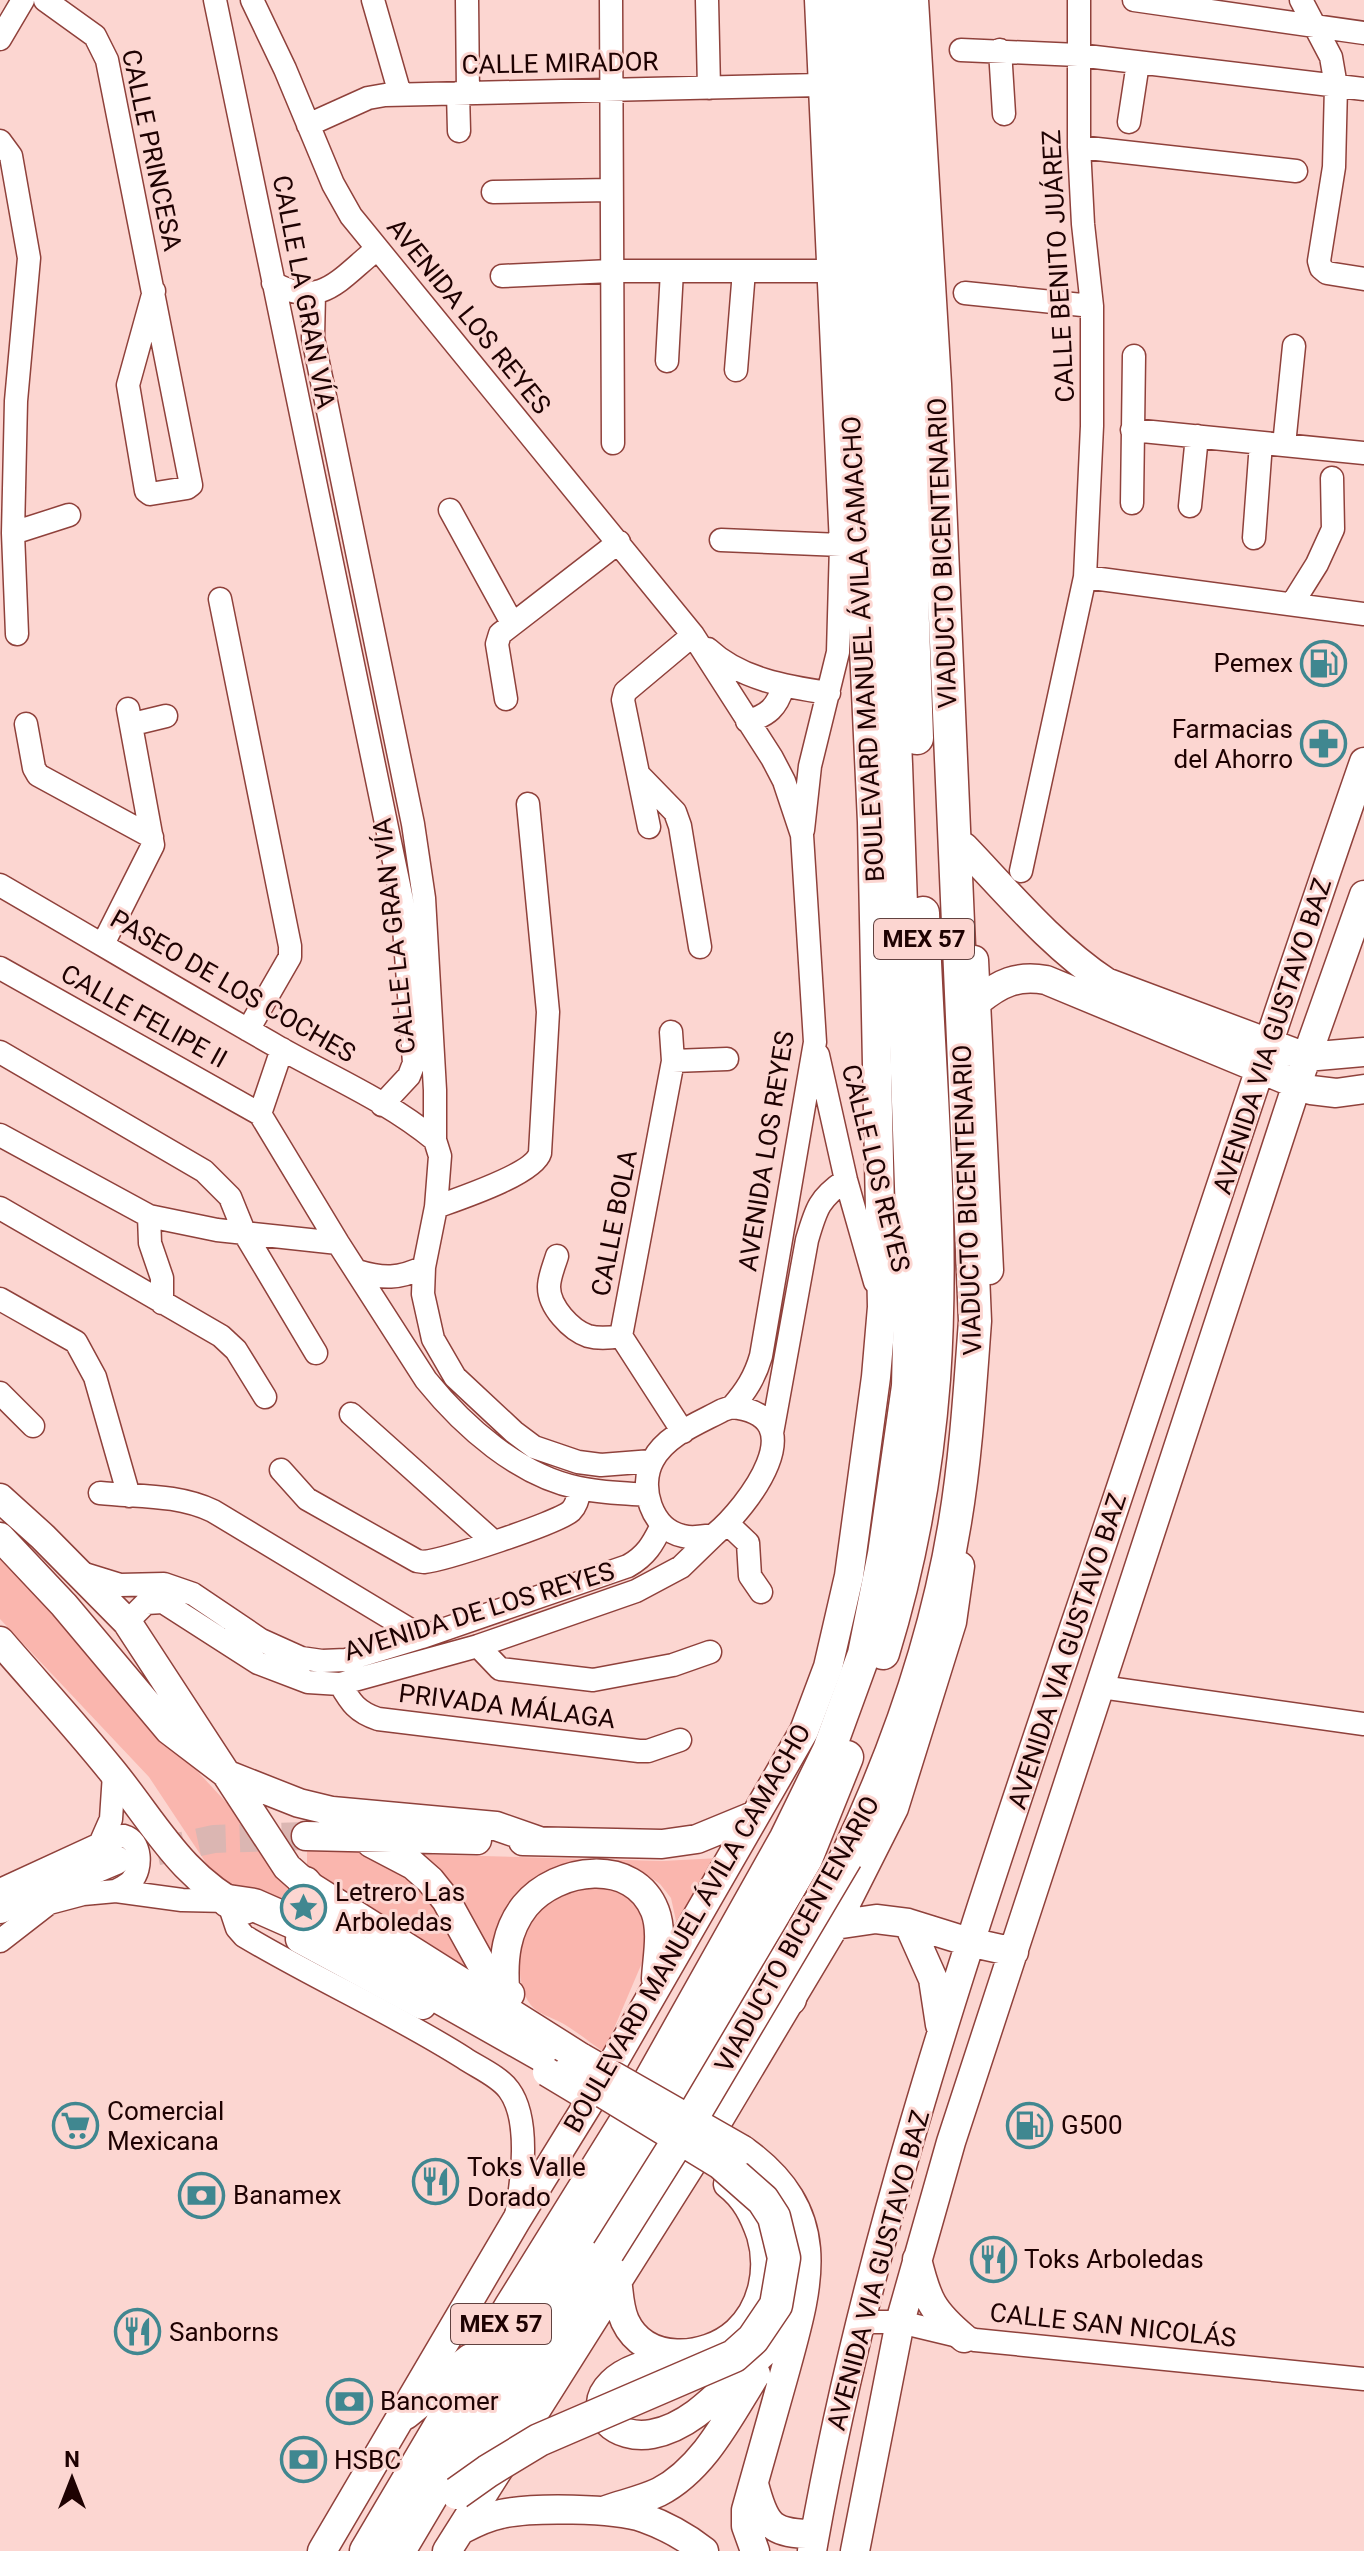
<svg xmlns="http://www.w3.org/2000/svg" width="1364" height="2551" viewBox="0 0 1364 2551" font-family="Roboto,sans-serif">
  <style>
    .park { fill: #fab6ae }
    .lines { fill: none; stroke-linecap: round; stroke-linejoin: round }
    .major-tunnel { stroke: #dbb6b2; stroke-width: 28; stroke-dasharray: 28 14; stroke-linecap: butt }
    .minor-casing { stroke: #8f413b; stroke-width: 25 }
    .major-casing { stroke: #8f413b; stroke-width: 31 }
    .highway-casing { stroke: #8f413b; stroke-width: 35 }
    .minor { stroke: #fff; stroke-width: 22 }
    .major { stroke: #fff; stroke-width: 28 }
    .highway { stroke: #fff; stroke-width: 32 }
    .major-bridge-casing { stroke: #8f413b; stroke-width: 31; stroke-linecap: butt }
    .highway-bridge-casing { stroke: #8f413b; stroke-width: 35; stroke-linecap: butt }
    .major-bridge { stroke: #fff; stroke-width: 28 }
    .highway-bridge { stroke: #fff; stroke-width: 32 }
    .labels { text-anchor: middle; stroke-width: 6; stroke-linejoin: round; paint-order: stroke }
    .shield { fill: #fcd6d1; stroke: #614240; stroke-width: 2 }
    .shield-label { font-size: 24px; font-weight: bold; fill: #1e0202 }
    .street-label { font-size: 26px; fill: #1e0202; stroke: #fcd6d1 }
    .poi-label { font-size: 26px; fill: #1e0202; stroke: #fcd6d1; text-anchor: start }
  </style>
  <rect width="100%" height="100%" fill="#fcd6d1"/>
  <path class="park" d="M0,1558l237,256 58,80 -29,11 -52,-30 -65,-98 -149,-158z
    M330,1845l41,9 35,18 34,33 34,71 -167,-108v-20z
    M410,1854l252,7 58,-3 -42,72 -7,-32 -11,-14 -16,-11 -34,-10 -71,17 -43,90z
    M589,1884l30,2 26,14 8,37 -49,115c-15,-10 -30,-23 -46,-31 -12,-6 -23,-8 -30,-20 -6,-10 -8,-25 -9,-36 -1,-47 29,-69 70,-81z"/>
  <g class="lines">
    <path class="major-tunnel" d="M116,1860l98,-21 92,-3"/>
    <defs>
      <path id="minor" d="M45,0l50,36 12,24 84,425 -4,3 -37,6 -4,-3 -18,-106 26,-94
        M215,0l187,900 12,163 -5,13 -27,29
        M252,0l33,69 48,115 18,32 342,419 79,123 12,23 18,54 13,207 -54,314c-6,21 -15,35 -29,51
        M373,0l27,94
        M467,0l1,93
        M611,0l2,443
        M707,0l2,88
        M1134,0l230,33
        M1301,0l30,57 5,29 -2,81 -15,94 2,7 6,5 37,6
        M0,39l23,-39
        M961,50l117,5 286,34
        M1000,50l4,64
        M458,93l1,38
        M1129,122l9,-59
        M308,125l60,-27 17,-3 435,-10
        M0,141l11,15 18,102 -13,143 -3,132 4,101
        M1079,147l217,24
        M493,192l118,-2
        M502,276l109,-5h217
        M273,283c49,27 67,-5 104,-34
        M965,293l127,13
        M314,294l-1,44 100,486 11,74 11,192v50l5,16 -4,51 -12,60 -1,27 10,45 22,38 59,55 20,15 44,15 23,3 51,-4
        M667,361l5,-90
        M736,370l8,-99
        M1132,430l232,23
        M1284,445l10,-99
        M1132,503l2,-147
        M1190,506l7,-70
        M450,510l62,113
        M13,533l56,-18
        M1254,538l7,-95
        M721,540l120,5
        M1085,577l279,37
        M220,599l70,347v11l-42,73
        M1292,604l25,-40 16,-35 -1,-51
        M708,649c32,30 79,38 121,44
        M506,699l-9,-55 3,-10 119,-92
        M747,721c21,-5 30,-14 36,-34
        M26,724l8,44 4,7 114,62
        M133,724l33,-8
        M640,776l35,36 5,14 20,121
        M649,827l-26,-127 2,-8 68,-57
        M803,830l7,-64 28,-114 3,-107 -25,-545
        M1021,871l64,-294 7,-151v-120l-9,-82 -4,-77v-147
        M0,885c93,54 185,109 278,162 53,30 110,54 157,93
        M103,944l50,-99 -25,-136
        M0,968l260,146 78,129 88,137c38,47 93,96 153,108 22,5 45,5 67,7
        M671,1032l2,29 -52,275 62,96
        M0,1052l204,119 26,26 15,37 71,119
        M818,1055l28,125 29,102
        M673,1061l54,-2
        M260,1114l22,-65
        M0,1135l149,81 68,14 121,13
        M436,1207c22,-8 98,-33 104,-54l8,-141 -20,-208
        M0,1208l221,128 15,14 29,47
        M149,1216l1,27 12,35v25
        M557,1256c-3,10 -8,21 -8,31 0,20 22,43 39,49 11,3 22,2 33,0
        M357,1271c26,8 42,8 67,-4
        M0,1299l76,43 19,35 34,119
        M0,1393l33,33
        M732,1407c85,9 16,100 -18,128 -10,1 -21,4 -31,1 -31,-6 -45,-49 -30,-76 13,-25 46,-37 70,-50z
        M351,1414l143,128
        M772,1433l35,-193c9,-31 12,-42 39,-60
        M281,1470l26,29 110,62 7,1c20,-2 134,-39 147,-51 6,-6 7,-14 9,-22
        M100,1493c39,4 77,1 113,18l209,126
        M728,1524l20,19 2,33 11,16
        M78,1572l42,13 44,-1 29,10 68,46 40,18 21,3 24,-1 76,-23 206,-71c18,-10 25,-22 34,-41
        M127,1622l19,-19 17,-1 95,61 50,19 32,2 138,-38 158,-55 45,-24 33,-32
        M478,1646l22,23 93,11 80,-15 37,-13
        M340,1684c11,19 17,28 38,35l261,32h9l32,-11
        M1101,1687l263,37
        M100,1844c7,-3 16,-9 24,-8 18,5 18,33 8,44 -4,5 -11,8 -16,11
        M0,1890l100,-46 11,-25 3,-45
        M0,1941l49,-38 34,-9 33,-3 66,9 46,1 9,27 7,8c72,43 149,77 220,122 13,9 35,18 45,32 22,30 13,91 7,126
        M859,2322h41l75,18 389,39"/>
      <path id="major" d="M964,847c45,47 88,99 142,135l200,75 58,-5
        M974,960l15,310
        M978,1001c22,-18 39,-26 68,-21l265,110 25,3 28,-4
        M0,1498l43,39 84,85 160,245 18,16 277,175
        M0,1537l64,68 105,125 59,45 71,28 33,8 164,15 43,15
        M0,1641c37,43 76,85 112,130 44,54 68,105 133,139
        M306,1836l171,4
        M523,1841l139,3 35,-5 56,-23
        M371,1843l42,22 17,15 16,20 37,67 27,27
        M0,1909l116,-49
        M908,1923l25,56 7,46
        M835,1925l41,-6 32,4 61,19 45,10
        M300,1939l122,66
        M505,1988c-2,-30 1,-58 20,-82 32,-39 109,-49 130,5 8,21 2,47 1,68
        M743,2150c89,64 66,134 41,225 -13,45 -25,90 -38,135v16l9,25
        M917,2259c10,41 15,52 47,79
        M617,2278c2,15 2,30 8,43 20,43 80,40 112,11 26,-24 34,-63 24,-97 -7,-20 -15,-37 -33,-51
        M680,2356c-21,6 -51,10 -68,27 -30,29 6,58 40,51 37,-7 64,-37 90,-62 18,-17 37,-32 53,-51
        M754,2484c11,42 17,50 61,50
        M606,2510c17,-6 36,-10 53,-18 45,-23 71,-77 97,-118
        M461,2530c13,-7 25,-13 40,-16 30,-7 114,-6 143,4 20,7 43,20 60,33
        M322,2551l194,-330 87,-141 201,-349 24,-64 21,-91 27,-199 6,-70 -10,-485 -38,-822
        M447,2551l259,-410 129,-216 59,-117 58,-186 8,-56
        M812,2551c55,-316 161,-619 262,-923 97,-288 190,-578 290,-866
        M855,2551l45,-229 51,-180 346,-1058 67,-189"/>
      <path id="highway" d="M885,5l21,417 11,316
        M883,1653c27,-88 44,-182 51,-274 11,-155 -6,-311 -11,-466
        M846,1858c50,-106 90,-219 109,-336 11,-66 15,-134 20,-201l-40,-937 -23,-384
        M305,1883l47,64
        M228,1901l26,4 100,44 216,122
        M790,1999l6,-43 -1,-21
        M405,2413l66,-53
        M480,2456l128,-204
        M366,2551l145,-245 128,-206 147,-262 43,-88 35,-96 20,-100 24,-168 4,-172 -16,-450 -34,-764
        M399,2551l259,-437 148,-255 41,-102"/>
    </defs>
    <use href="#minor" class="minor-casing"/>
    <use href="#major" class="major-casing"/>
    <use href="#highway" class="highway-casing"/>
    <use href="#minor" class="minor"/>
    <use href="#major" class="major"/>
    <use href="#highway" class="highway"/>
    <defs>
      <path id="major-bridge" d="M582,2058l161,92
        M547,2072l40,24"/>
      <path id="highway-bridge" d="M608,2252l78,-124 160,-270
        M457,2493l31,-22 51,-31 195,-84 19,-17 23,-34 8,-47 -10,-41 -11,-17 -42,-37 -151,-92"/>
    </defs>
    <use href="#major-bridge" class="major-bridge-casing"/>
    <use href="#highway-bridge" class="highway-bridge-casing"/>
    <use href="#major-bridge" class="major-bridge"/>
    <use href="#highway-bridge" class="highway-bridge"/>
  </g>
  <defs>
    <symbol id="fuel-ring" viewBox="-11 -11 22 22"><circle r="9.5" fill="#fcd6d1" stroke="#408790" stroke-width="1.5"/><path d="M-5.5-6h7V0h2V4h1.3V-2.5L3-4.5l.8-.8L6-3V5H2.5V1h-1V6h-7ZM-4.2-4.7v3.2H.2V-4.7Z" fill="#408790"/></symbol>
    <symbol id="pharmacy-ring" viewBox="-11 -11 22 22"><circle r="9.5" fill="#fcd6d1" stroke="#408790" stroke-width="1.5"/><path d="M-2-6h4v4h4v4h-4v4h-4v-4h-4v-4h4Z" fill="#408790"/></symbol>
    <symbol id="sight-ring" viewBox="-11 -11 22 22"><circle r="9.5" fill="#fcd6d1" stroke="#408790" stroke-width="1.5"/><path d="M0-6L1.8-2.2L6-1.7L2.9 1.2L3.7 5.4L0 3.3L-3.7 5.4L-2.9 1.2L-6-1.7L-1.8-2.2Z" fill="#408790"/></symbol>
    <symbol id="supermarket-ring" viewBox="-11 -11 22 22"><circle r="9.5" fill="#fcd6d1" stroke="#408790" stroke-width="1.5"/><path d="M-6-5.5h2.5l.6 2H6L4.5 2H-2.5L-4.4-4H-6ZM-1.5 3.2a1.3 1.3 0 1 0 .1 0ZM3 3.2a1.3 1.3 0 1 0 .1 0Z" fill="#408790"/></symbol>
    <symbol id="restaurant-ring" viewBox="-11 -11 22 22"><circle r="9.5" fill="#fcd6d1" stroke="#408790" stroke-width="1.5"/><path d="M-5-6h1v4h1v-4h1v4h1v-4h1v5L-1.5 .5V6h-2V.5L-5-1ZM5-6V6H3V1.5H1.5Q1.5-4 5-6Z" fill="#408790"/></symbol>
    <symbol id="bank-ring" viewBox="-11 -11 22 22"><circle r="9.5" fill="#fcd6d1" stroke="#408790" stroke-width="1.5"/><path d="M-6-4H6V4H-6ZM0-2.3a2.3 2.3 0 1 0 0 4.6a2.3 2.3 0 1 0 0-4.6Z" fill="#408790"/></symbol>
  </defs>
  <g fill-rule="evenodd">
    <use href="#fuel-ring" x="1298" y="638" width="51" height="51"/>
    <use href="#pharmacy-ring" x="1298" y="718" width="51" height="51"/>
    <use href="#sight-ring" x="278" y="1882" width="51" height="51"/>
    <use href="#fuel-ring" x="1004" y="2100" width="51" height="51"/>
    <use href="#supermarket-ring" x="50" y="2100" width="51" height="51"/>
    <use href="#restaurant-ring" x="410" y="2156" width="51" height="51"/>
    <use href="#bank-ring" x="176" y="2170" width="51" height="51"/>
    <use href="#restaurant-ring" x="968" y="2234" width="51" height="51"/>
    <use href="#restaurant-ring" x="112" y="2306" width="51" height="51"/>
    <use href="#bank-ring" x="324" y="2376" width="51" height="51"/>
    <use href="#bank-ring" x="278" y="2434" width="51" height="51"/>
  </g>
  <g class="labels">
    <g class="shield">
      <rect x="874" y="919" width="100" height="40" rx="6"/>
      <rect x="451" y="2304" width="100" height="40" rx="6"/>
    </g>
    <g class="shield-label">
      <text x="924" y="947">MEX 57</text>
      <text x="501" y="2332">MEX 57</text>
    </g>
    <g class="street-label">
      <text transform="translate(560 63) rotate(-1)" y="9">CALLE MIRADOR</text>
      <text transform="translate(152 150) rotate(78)" y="9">CALLE PRINCESA</text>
      <text transform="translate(1058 266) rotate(-93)" y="9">CALLE BENITO JUÁREZ</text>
      <text transform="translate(304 292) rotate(79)" y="9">CALLE LA GRAN VÍA</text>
      <text transform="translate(469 316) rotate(51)" y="9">AVENIDA LOS REYES</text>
      <text transform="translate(942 553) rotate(-92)" y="9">VIADUCTO BICENTENARIO</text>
      <text transform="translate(863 649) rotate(-93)" y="9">BOULEVARD MANUEL ÁVILA CAMACHO</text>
      <text transform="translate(394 936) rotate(-96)" y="9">CALLE LA GRAN VÍA</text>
      <text transform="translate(233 986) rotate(30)" y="9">PASEO DE LOS COCHES</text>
      <text transform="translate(144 1016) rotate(29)" y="9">CALLE FELIPE II</text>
      <text transform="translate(1272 1036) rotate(-72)" y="9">AVENIDA VIA GUSTAVO BAZ</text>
      <text transform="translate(766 1151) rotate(-81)" y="9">AVENIDA LOS REYES</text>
      <text transform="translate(876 1168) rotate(76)" y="9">CALLE LOS REYES</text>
      <text transform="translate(967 1200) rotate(-92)" y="9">VIADUCTO BICENTENARIO</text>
      <text transform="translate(614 1223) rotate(-79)" y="9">CALLE BOLA</text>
      <text transform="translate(479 1611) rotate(-17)" y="9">AVENIDA DE LOS REYES</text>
      <text transform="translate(1067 1651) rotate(-72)" y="9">AVENIDA VIA GUSTAVO BAZ</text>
      <text transform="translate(507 1706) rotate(7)" y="9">PRIVADA MÁLAGA</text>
      <text transform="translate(687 1928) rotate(-60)" y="9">BOULEVARD MANUEL ÁVILA CAMACHO</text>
      <text transform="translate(797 1934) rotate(-61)" y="9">VIADUCTO BICENTENARIO</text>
      <text transform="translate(878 2270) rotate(-75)" y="9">AVENIDA VIA GUSTAVO BAZ</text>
      <text transform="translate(1113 2325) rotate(6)" y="9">CALLE SAN NICOLÁS</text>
    </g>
    <g class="poi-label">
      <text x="1293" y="672" text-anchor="end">Pemex</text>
      <text x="1293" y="738" text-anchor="end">Farmacias<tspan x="1293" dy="30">del Ahorro</tspan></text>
      <text x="335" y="1901">Letrero Las<tspan x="335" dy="30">Arboledas</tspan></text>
      <text x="107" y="2120">Comercial<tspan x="107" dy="30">Mexicana</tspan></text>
      <text x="1061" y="2134">G500</text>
      <text x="467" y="2176">Toks Valle<tspan x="467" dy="30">Dorado</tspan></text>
      <text x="233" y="2204">Banamex</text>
      <text x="1024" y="2268">Toks Arboledas</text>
      <text x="169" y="2341">Sanborns</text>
      <text x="380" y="2410">Bancomer</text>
      <text x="334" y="2469">HSBC</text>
    </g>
  </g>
  <g transform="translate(72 2479)" stroke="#fcd6d1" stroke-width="6" paint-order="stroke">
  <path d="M0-6L14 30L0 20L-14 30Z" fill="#1e0202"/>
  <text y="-12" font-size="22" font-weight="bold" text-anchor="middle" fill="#1e0202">N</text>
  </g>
</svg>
